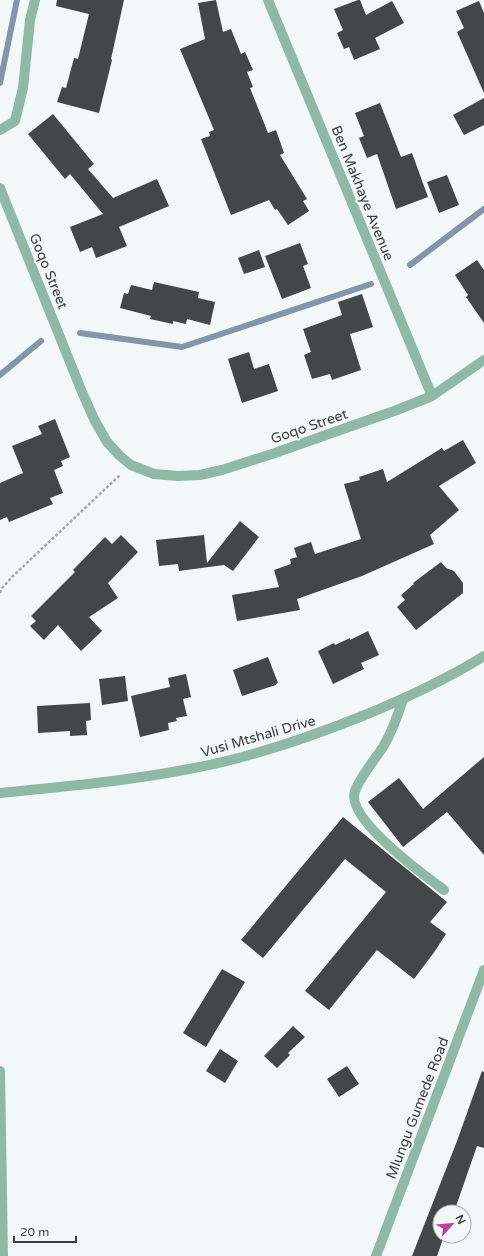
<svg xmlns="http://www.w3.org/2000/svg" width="484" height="1256" viewBox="0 0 484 1256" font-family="'Varela Round',sans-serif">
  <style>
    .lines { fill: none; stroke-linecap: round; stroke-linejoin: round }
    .stream { stroke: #8295ac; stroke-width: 6 }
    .building { fill: #424748 }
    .path { stroke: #a3a8a7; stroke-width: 2.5; stroke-dasharray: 3 2; stroke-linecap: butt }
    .service { stroke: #8fb8a7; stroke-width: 10 }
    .minor { stroke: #8fb8a7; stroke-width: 10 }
    .tertiary { stroke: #8fb8a7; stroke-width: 10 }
    .labels { text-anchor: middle; stroke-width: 4; stroke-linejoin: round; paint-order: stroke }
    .street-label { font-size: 14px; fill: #3b3d3d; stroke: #f1f8f7 }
  </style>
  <rect width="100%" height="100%" fill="#f1f8f7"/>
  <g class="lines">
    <path class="stream" d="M0,83l17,-83
      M410,265l74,-56
      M80,333l102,14 189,-63
      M0,375l41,-34"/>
  </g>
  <path class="building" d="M57,0h67l-13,59 1,1 -13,53 -42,-11 5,-15 4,1 8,-30 4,1 11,-45 -33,-8z
    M216,0l7,32 8,-3 10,25 4,-2 8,18 -6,2 6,15 -3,1 18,45 8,-3 8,23 -4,2 27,44 -4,2 6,10 -21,14 -11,-16 -2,1 -6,-10 -38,15 -30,-76 9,-3 -1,-4 5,-2 -34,-81 25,-10 -7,-36z
    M358,0h2l6,15 26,-14 12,22 -29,15 5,11 -26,11 -5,-13 -5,2 -7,-16 6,-3 -9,-21z
    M479,1l5,12v80l-27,-61 7,-4 -8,-17z
    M484,98v27l-20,10 -11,-20z
    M380,103l21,54 11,-4 16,44 -32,12 -19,-55 -10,4 -8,-20 5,-2 -9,-23z
    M53,114l41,50 -6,5 25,29 44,-19 12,27 -50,21 8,19 -31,12 -4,-11 -12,5 -10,-25 33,-13 -33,-40 -5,5 -37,-45z
    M447,175l12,30 -20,8 -12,-31z
    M300,243l8,21 -5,2 8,22 -29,11 -17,-43z
    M259,250l6,17 -21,7 -6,-16z
    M477,260l7,10v53l-18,-26 2,-2 -13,-20z
    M154,282l45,10 -1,6 17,4 -5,23 -23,-6 -1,5 -13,-3v3l-23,-5 1,-3 -31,-8 4,-15 4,1 3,-9 21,5z
    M362,294l11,33 -23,7 11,36 -29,10 -2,-6 -18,5 -8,-24 7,-3 -8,-23 39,-14 -4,-13z
    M249,352l5,17 15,-5 9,27 -36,12 -14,-44z
    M55,419l15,38 -9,4 2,5 -9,4 9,23 -13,5 3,6 -44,18 -2,-5 -7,3v-37l23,-10 -11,-27 30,-12 -4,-8z
    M463,440l13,23 -37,23 20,24 -29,25 4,9 -72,32 -65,23 3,11 -63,11 -5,-26 47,-8 -5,-17 17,-6 -1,-5 7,-2 -3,-9 17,-6 4,12 46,-15 -17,-55 16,-4 -1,-3 24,-8 4,13 55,-34 2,3z
    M240,521l19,16 -26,34 -9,-6 -45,6 -1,-7 -19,2 -3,-26 48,-5 3,28z
    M121,535l17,17 -30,31 10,15 -29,19 13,14 -21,20 -23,-26 -14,15 -14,-14 6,-5 -5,-5 44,-44 -2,-2 32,-33 7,7z
    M441,562l5,6 8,3 9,12v10l-47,37 -19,-23 8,-7 -4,-5 13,-11 -1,-1z
    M368,631l11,24 -18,8 3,6 -31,15 -15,-33 16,-8 1,2 15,-7v2z
    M268,657l10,26 -2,1v1l-34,11 -9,-26z
    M186,674l5,23 -8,2 4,17 -11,2 1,3 -9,2 1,7 -29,7 -9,-41 39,-9 -2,-9z
    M125,676l3,25 -26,4 -3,-26z
    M90,703l1,17 -5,1 1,14 -17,1v-5l-32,2 -1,-27z
    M484,757v98l-37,-43 -44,35 -35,-45 31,-24 24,31z
    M343,817l104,85 -17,20 16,12 -11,17 -21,28 -37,-29 -48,60 -24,-19 81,-99 -41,-33 -82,99 -22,-18z
    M222,969l23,13 -39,65 -23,-14z
    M293,1026l12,11 -17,16 2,2 -13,13 -13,-12z
    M220,1049l18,12 -13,22 -19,-12z
    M347,1066l12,18 -20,13 -12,-18z
    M482,1071l2,1v76l-7,-2 -23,66h-14v24h4l-7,20h-25l45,-115z"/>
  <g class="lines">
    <path class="path" d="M0,593l2,-5 11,-12 107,-101"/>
    <path class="service" d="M403,699c-5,16 -11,33 -20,48 -8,12 -24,32 -28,44 -10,27 69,84 89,99"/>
    <path class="minor" d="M268,0l164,396
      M0,130l15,-9 8,-33 7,-68 5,-20
      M0,188l82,204 12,27 13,23 13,14 11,9 23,9 24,2 22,-1 22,-5 50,-16 125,-44 35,-14 52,-36
      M0,1071l3,185
      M376,1256l108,-286"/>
    <path class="tertiary" d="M0,793c63,-6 127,-12 189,-24 61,-11 119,-31 176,-54 41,-17 82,-36 119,-59"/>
  </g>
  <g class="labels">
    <g class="street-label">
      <text transform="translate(363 193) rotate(68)" y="5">Ben Makhaye Avenue</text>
      <text transform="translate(49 271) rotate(68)" y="5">Goqo Street</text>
      <text transform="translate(309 426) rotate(-19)" y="5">Goqo Street</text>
      <text transform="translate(258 736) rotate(-16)" y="5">Vusi Mtshali Drive</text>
      <text transform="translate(417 1108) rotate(-69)" y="5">Mlungu Gumede Road</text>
    </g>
  </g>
  <g transform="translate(452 1224) rotate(63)"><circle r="19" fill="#f1f8f7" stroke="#a8adad"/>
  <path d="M0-3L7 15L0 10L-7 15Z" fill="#b84299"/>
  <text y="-6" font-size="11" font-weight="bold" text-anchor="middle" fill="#3b3d3d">N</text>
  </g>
  <path d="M14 1236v6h62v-6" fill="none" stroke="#3b3d3d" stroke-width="2"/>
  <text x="20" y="1236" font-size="12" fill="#3b3d3d" stroke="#f1f8f7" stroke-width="3" paint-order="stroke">20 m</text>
</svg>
